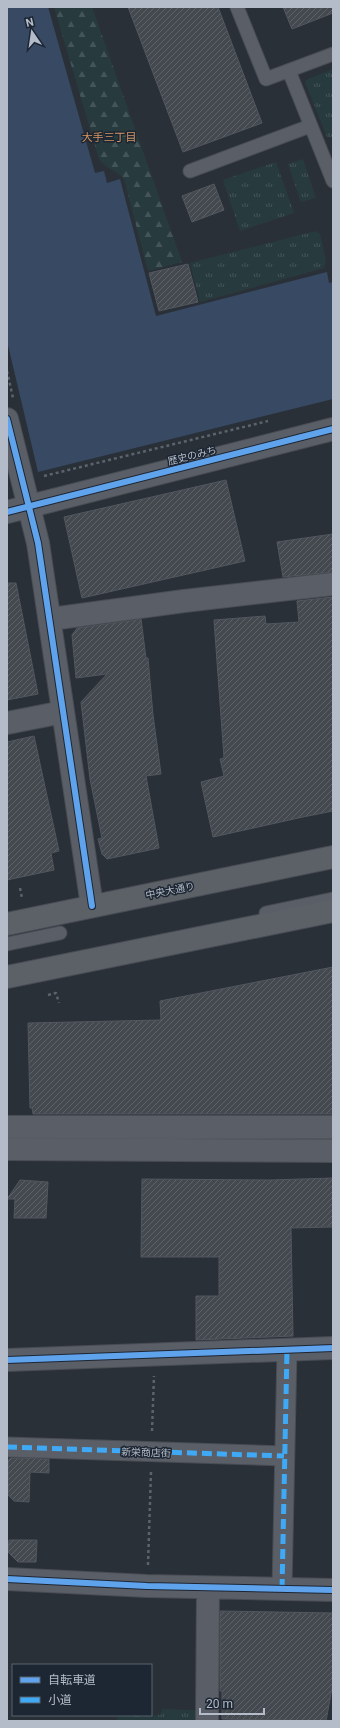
<svg xmlns="http://www.w3.org/2000/svg" width="340" height="1728" viewBox="0 0 340 1728" font-family="Roboto,'Noto Sans JP',sans-serif">
  <style>
    .grass { fill: url(#grass-tufts) }
    .forest { fill: url(#forest-firs) }
    .water { fill: #384963 }
    .building { fill: url(#building-hatch); stroke: #52575f }
    .lines { fill: none; stroke-linecap: round; stroke-linejoin: round }
    .service-casing { stroke: #484c53; stroke-width: 15 }
    .pedestrian-casing { stroke: #484c53; stroke-width: 21 }
    .minor-casing { stroke: #484c53; stroke-width: 24 }
    .tertiary-casing { stroke: #484c53; stroke-width: 24 }
    .primary-casing { stroke: #484c55; stroke-width: 24 }
    .path { stroke: #5d636a; stroke-width: 2.5; stroke-dasharray: 3 3; stroke-linecap: butt }
    .service { stroke: #5a5e66; stroke-width: 13 }
    .pedestrian { stroke: #5a5e66; stroke-width: 19 }
    .minor { stroke: #5a5e66; stroke-width: 22 }
    .tertiary { stroke: #5a5e66; stroke-width: 22 }
    .primary { stroke: #5c6168; stroke-width: 22 }
    .tram { stroke: #595d64; stroke-width: 1 }
    .quiet { stroke: #3fa9f5; stroke-width: 5; stroke-dasharray: 10 5; stroke-linecap: butt }
    .cycleway-casing { stroke: #1d2633; stroke-width: 8 }
    .cycleway { stroke: #60a3ed; stroke-width: 6 }
    .labels { text-anchor: middle; stroke-width: 3; stroke-linejoin: round; paint-order: stroke }
    .street-label { font-size: 10px; fill: #b4bcc9; stroke: #1d2633 }
    .neighbourhood-label { font-size: 11px; fill: #d59563; stroke: #1d2633 }
  </style>
  <defs>
    <pattern id="grass-tufts" width="24" height="20" patternUnits="userSpaceOnUse"><rect width="24" height="20" fill="#273a3e"/><path d="M3 7l-1-3M5 7V3M7 7l1-3M15 17l-1-3M17 17v-4M19 17l1-3" fill="none" stroke="#445559"/></pattern>
    <pattern id="forest-firs" width="22" height="20" patternUnits="userSpaceOnUse"><rect width="22" height="20" fill="#273a3e"/><path d="M5 1l3.5 6h-7zM16 11l3.5 6h-7z" fill="#445559"/></pattern>
    <pattern id="building-hatch" width="6" height="6" patternUnits="userSpaceOnUse"><rect width="6" height="6" fill="#444950"/><path d="M-1 1l2-2M0 6l6-6M5 7l2-2" fill="none" stroke="#5d6168"/></pattern>
  </defs>
  <rect width="100%" height="100%" fill="#2a3038"/>
  <path class="grass" d="M333,69v68h-6l-22,-55 3,-3z
    M303,159l13,39 -15,4 -13,-38z
    M276,162l18,51 -54,18 -17,-51z
    M316,231l4,3 6,27 -2,7 -124,34 -10,-39z
    M162,1709l53,2v10h-98l1,-6h43z"/>
  <path class="forest" d="M54,7h38l90,255 -34,9 -24,-92c-8,-9 -18,-10 -25,-20z"/>
  <path class="water" d="M7,7h41l47,166 9,-2 3,12 13,-4 36,137 171,-44 2,11 4,-1v117l-295,73 -31,-131z"/>
  <path class="building" d="M128,7h90l44,116 -79,29z
    M283,7h50v6l-41,16z
    M214,184l10,26 -32,12 -10,-26z
    M188,264l10,38 -39,9 -10,-38z
    M226,480l19,81 -163,37 -18,-81z
    M333,534v38l-50,5 -6,-35z
    M7,583h9l22,111 -31,6z
    M333,597v214l-30,6 -90,20 -12,-55 23,-6 -4,-17 4,-1 -10,-138 51,-4 1,8 33,-2 -2,-21z
    M141,619l5,39h2l5,57 8,59 -15,2 13,72 -52,11 -5,-5 -4,-15 4,-1 -12,-59 -9,-77 26,-28 -31,4 -4,-43 5,-7z
    M34,736l25,115 -8,2 3,17 -47,10v-138z
    M333,967v147h-300l-1,-6h-2l-2,-85 133,-3 -1,-19z
    M333,1178v49l-42,1 2,108 -97,4v-44h23v-39h-78l1,-78 129,1z
    M20,1180l28,2 -2,36h-32l1,-19h-8z
    M11,1458l38,1v14l-19,-1 -1,30 -15,-1 -6,-6v-35z
    M9,1540h28l-1,22h-18l-10,-10z
    M220,1611l113,2v70l-7,38 -104,-2v-28h-2z"/>
  <g class="lines">
    <defs>
      <path id="service" d="M237,7l29,72 67,-25
        M289,71l44,110
        M190,171l120,-45
        M266,913l67,-14
        M7,944l53,-11"/>
      <path id="pedestrian" d="M7,1447l277,9
        M282,1589l5,-239"/>
      <path id="minor" d="M7,419l31,124 54,363
        M7,512l326,-83
        M51,619l133,-18 149,-17
        M7,723l56,-11
        M7,1360l326,-12
        M7,1579l140,7 186,4
        M207,1721l1,-133"/>
      <path id="tertiary" d="M7,1127h326
        M7,1149l326,2"/>
      <path id="primary" d="M7,924l326,-67
        M7,977l326,-66"/>
    </defs>
    <use href="#service" class="service-casing"/>
    <use href="#pedestrian" class="pedestrian-casing"/>
    <use href="#minor" class="minor-casing"/>
    <use href="#tertiary" class="tertiary-casing"/>
    <use href="#primary" class="primary-casing"/>
    <path class="path" d="M7,371l6,27
      M44,476l224,-55
      M20,888l2,10
      M48,995l8,-2 3,10
      M152,1431l2,-55
      M148,1565l3,-93"/>
    <use href="#service" class="service"/>
    <use href="#pedestrian" class="pedestrian"/>
    <use href="#minor" class="minor"/>
    <use href="#tertiary" class="tertiary"/>
    <use href="#primary" class="primary"/>
    <path class="tram" d="M7,1138l326,1"/>
    <path class="quiet" d="M7,1447l277,9
      M282,1589l5,-239"/>
    <defs>
      <path id="cycleway" d="M7,419l31,124 54,363
        M7,512l326,-83
        M7,1360l326,-12
        M7,1579l140,7 186,4"/>
    </defs>
    <use href="#cycleway" class="cycleway-casing"/>
    <use href="#cycleway" class="cycleway"/>
  </g>
  <g class="labels">
    <g class="street-label">
      <text transform="translate(192 455) rotate(-14)" y="4">歴史のみち</text>
      <text transform="translate(170 890) rotate(-11)" y="4">中央大通り</text>
      <text transform="translate(146 1452) rotate(2)" y="4">新栄商店街</text>
    </g>
    <g class="neighbourhood-label">
      <text x="109" y="141">大手三丁目</text>
    </g>
  </g>
  <rect width="340" height="1728" fill="none" stroke="#b4bcc9" stroke-width="16"/>
  <rect x="12" y="1664" width="140" height="52" fill="#1d2633" stroke="#59626f"/>
  <rect x="20" y="1677" width="20" height="6" fill="#60a3ed" stroke="#59626f"/>
  <text x="48" y="1684" font-size="12" fill="#b4bcc9">自転車道</text>
  <rect x="20" y="1697" width="20" height="6" fill="#3fa9f5" stroke="#59626f"/>
  <text x="48" y="1704" font-size="12" fill="#b4bcc9">小道</text>
  <g transform="translate(32 32) rotate(347)" stroke="#1d2633" stroke-width="3" paint-order="stroke">
  <path d="M0-3L7 15L0 10L-7 15Z" fill="#b4bcc9"/>
  <text y="-6" font-size="11" font-weight="bold" text-anchor="middle" fill="#b4bcc9">N</text>
  </g>
  <path d="M200 1708v6h64v-6" fill="none" stroke="#b4bcc9" stroke-width="2"/>
  <text x="206" y="1708" font-size="12" fill="#b4bcc9" stroke="#1d2633" stroke-width="3" paint-order="stroke">20 m</text>
</svg>
